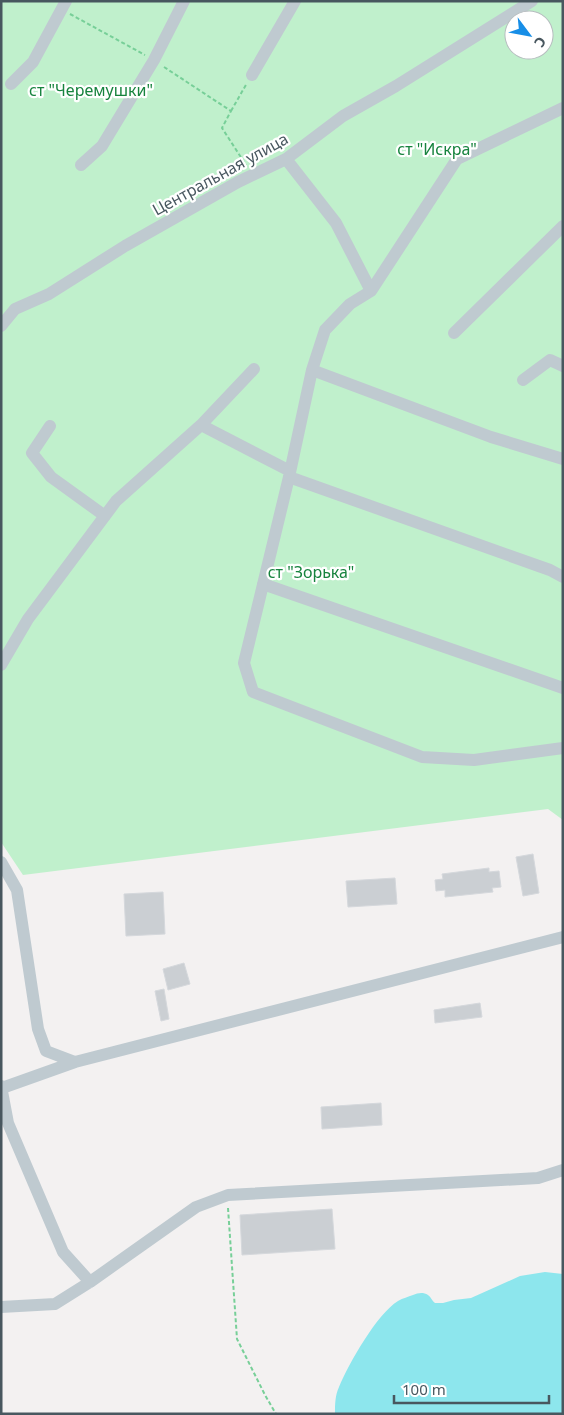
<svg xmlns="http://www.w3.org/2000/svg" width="564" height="1415" viewBox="0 0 564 1415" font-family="'Noto Sans',sans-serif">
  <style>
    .green { fill: #c0f0cc; fill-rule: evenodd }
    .water { fill: #8de6ed }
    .building { fill: #cbcfd3; stroke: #d5d8dc }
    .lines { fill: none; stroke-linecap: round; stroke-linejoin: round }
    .path { stroke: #77cf98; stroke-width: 2; stroke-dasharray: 4 2.5; stroke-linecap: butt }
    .minor { stroke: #bfcad0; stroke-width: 12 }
    .labels { text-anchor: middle; stroke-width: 4.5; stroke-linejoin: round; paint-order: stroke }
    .park-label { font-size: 16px; fill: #17833e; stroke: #fff }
    .street-label { font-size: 16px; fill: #48575f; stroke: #fff }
  </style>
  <rect width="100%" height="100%" fill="#f3f1f1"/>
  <path class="green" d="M1,1h562v819l-15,-11 -525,66 -22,-33zM514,20h30v30h-30z"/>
  <path class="water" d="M545,1272l18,2v140h-228c0,-10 0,-18 4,-27 10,-24 38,-73 59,-86 5,-3 10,-4 15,-6 5,-2 10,-3 15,0 3,2 4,6 7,8h8l11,-3 17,-2 49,-22z"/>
  <path class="building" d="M533,854l6,39 -16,3 -7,-39z
    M489,868v4l10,-1 2,16 -9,1 1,4 -48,5v-7l-9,1 -1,-11 8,-1 -1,-5z
    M395,878l2,26 -49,3 -2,-26z
    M163,892l2,42 -39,2 -2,-42z
    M184,963l6,21 -22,6 -5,-21z
    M164,989l5,30 -8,2 -6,-30z
    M480,1003l2,14 -47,6 -1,-13z
    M381,1103l1,22 -60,4 -1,-22z
    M332,1209l3,40 -93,6 -2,-40z"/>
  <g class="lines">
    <path class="path" d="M70,14l75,41
      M164,67l67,44 -9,17 24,37
      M231,111l16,-28
      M228,1208l9,131 28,56 11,19"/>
    <path class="minor" d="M252,75l43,-74
      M11,84l22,-22 33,-61
      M563,108l-106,51 -86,132 -21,13 -25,26 -13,40 -23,107 -45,186 9,29 169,65 52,3 89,-12
      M286,159l50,64 35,68
      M81,165l21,-19 52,-86 30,-59
      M1,326l14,-17 34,-15 76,-48 113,-64 48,-23 57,-43 53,-30 136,-85
      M454,333l109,-107
      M312,370l179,67 72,22
      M523,380l27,-20 13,6
      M201,425l53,-56
      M50,426l-18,27 19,24 54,39
      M289,477l261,93 13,7
      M263,584l300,104
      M1,665l27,-46 88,-118 85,-76 89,46
      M1,862l16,28 21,139 8,22 29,11
      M1,1086l7,37 55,129 27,30
      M2,1088l73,-26 488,-125
      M1,1307l54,-3 35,-22 106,-75 32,-12 310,-17 25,-8"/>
  </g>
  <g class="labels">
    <g class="park-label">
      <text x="91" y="96">ст "Черемушки"</text>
      <text x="437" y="155">ст "Искра"</text>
      <text x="311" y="578">ст "Зорька"</text>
    </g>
    <g class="street-label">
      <text transform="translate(220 174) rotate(-29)" y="6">Центральная улица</text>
    </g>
  </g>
  <rect width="564" height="1415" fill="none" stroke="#48575f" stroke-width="5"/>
  <g transform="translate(529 35) rotate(122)"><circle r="24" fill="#ffffff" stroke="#b6bcbf"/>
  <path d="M0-4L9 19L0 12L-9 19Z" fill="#178ee7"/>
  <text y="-8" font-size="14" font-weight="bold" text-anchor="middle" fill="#48575f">С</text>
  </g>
  <path d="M394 1395v8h155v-8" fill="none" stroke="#48575f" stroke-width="2.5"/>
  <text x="402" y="1395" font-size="15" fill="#48575f" stroke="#ffffff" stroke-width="4" paint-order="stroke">100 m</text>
</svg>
